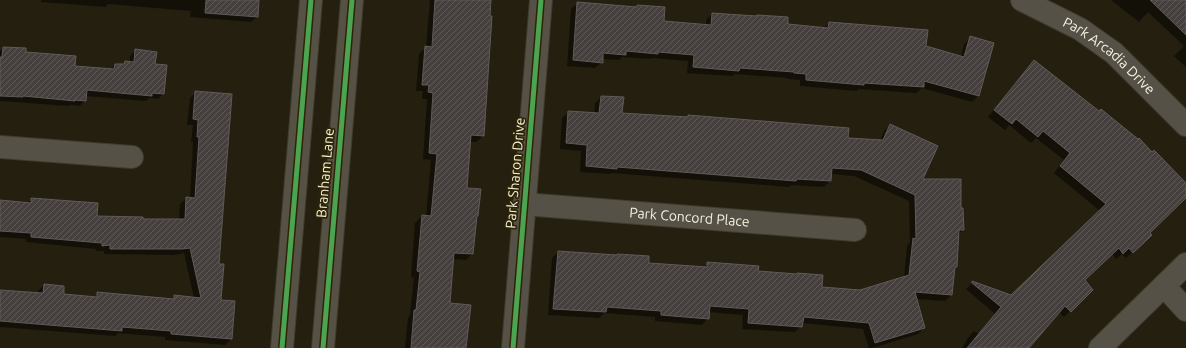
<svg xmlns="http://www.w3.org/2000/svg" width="1186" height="348" viewBox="0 0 1186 348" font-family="Ubuntu,sans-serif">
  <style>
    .shadow { fill: #0007 }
    .building { fill: url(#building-hatch); stroke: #605a59 }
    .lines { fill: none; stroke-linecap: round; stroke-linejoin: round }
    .street-casing { stroke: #403b2d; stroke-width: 24 }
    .secondary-casing { stroke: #403b2d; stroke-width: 24 }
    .street { stroke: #555146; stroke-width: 22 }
    .secondary { stroke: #555144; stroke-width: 22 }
    .cycleway-casing { stroke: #2e2504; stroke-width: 8 }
    .cycleway { stroke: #4ca352; stroke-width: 5 }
    .labels { text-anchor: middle; stroke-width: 3.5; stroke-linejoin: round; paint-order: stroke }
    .street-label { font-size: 14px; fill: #f6f0de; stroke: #2e2504 }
  </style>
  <defs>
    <pattern id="building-hatch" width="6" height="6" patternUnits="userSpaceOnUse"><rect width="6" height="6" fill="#453f3e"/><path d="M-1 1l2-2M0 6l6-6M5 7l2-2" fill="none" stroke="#605b59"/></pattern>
  </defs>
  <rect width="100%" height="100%" fill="#241f0e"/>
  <path class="shadow" d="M41,0h217l-1,17 -6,5 -61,-5 1,-6 -83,-7 -3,3 -64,-5z
    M430,0h60l-7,136 -7,6h-6l-4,47 11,27 -1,1 -4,37 -6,6 -13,-1 -4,45 16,44h-60l3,-30 2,-3 4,-37 -3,-1 4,-54 7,-7 4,1 5,-57 -8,-1 4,-60h-5l1,-8h-7l3,-37 7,-7z
    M1111,0h75v67l-12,-11 10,-10 -36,-34 -9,10z
    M578,3l58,5 1,-2 26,16 43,3v-5l6,-6 75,11 37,3 5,-5 96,23 36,11 3,-13 6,-6 23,6 -15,52 -6,6 -50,-14 -6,5 -58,-4 -1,2 -57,-5v-6l-12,-1v-1l-53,-4 -3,2 -45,-3 1,-12 -36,-3 -2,1 -28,-2 -3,3 -17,-1v3l-7,6 -28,-2 4,-57z
    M3,48l71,19 36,3 5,-5h7l3,-3 5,1v-7l6,-6 18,15 9,29 -5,5 -9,-1 -3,3 -60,-5 -1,4 -5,6 -10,-1 -1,1 -69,-5v-50z
    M1034,61l118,92 34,32v14l-37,34 2,2 -25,23 -4,-4 -6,5 -4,-5 -29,26 9,10 -28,27 -5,-5 -31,36h-66l6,-10 6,-7 5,3 16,-20 -29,-25 7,-7 38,14 89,-85 -46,-38 10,-13 -28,-22 -5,5 -22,-18 -4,5 -17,-13 39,-49z
    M196,92l22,173 2,35 14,2 -3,37 -6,6 -60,-5v-3l-47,-4 -3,3 -115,-9v-36l38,3v-3l6,-6 19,10 30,3 5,-4 73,6 3,-4 20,2 -10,-45 -9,2 -71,-1v-3h-8v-2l-70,-7v-3l-26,-2v-36l27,2 5,-4 64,18 46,3h37l1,-16 7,-6h3l3,-56h-2l2,-17h-6l3,-27z
    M601,97l20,16 65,5 2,-2 159,23 33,2 4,-10 6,-6 32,55 38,29 3,21 -5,5 -2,32 -2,2 -3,26 -6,6 -29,-2 8,29 -6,6 -46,14h-3l-6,-19 -61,-6 -1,3 -6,6 -53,-3 1,-14 -35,-3v6l-6,7 -47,-4v-4l-51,-4 -5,5 -51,-3 4,-57 6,-6 90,11 55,5 5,-4 49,8 64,16 39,3 44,-13 3,-32 3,-4 -1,-41 -55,-25 -23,-2 -1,7 -6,6 -33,-2 -2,2 -177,-14 -2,1 -30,-2 1,-21 -21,-2 2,-31 7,-6 25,2 1,-11z"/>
  <path class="building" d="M206,0h53l-1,17 -53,-4z
    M435,0h56l-1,16h2l-8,120 -13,-1 -4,53 14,1 -3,27h-1l-4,38 -19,-1 -4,50 21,2 -5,43h-55l3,-38h2l4,-38 -3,-1 5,-56 9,1 6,-62 -8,-1 4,-60 -5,-1 1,-7h-7l3,-39 7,1z
    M1150,0h36v35z
    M577,2l60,5v-2l28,2 -1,14 47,4 1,-12 44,3 1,-1 31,2v7l40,4 1,-6 99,8 -2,16 38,11 6,-21 24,7 -15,53 -55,-15v6l-60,-4v2l-58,-5v-6l-12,-1v-1l-54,-4 -1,3 -46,-4 1,-12 -36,-3v2l-32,-3v4l-23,-2v10l-30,-3z
    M3,47l23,1v4l50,4 -1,10 39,3 1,-5h9l1,-3 9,1 1,-13 22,3 -2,12 12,1 -3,29 -12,-1v3l-65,-6 -1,11 -11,-1v1l-52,-5v1l-23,-1v-39h2z
    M1034,60l65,51 2,-2 37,30 1,-1 13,14 2,-2 32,33v15l-36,35 2,2 -19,18 -4,-5 -6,6 -4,-6 -34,32 8,10 -22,22 -6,-6 -36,42h-62l34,-41 -29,-24v-2l39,14 95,-91 -46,-38 10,-13 -27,-22 -5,6 -22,-18 -4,5 -18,-14z
    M195,91l37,3 -13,170h5l-3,36 14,1 -3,38 -61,-5v-3l-49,-4v4l-122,-10v-31l43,3 1,-9 20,2v8l33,3v-5l77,7v-4l27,3 -11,-50 -8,1h-72v-4l-8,1v-3l-71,-6v-4l-31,-2v-31l31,3v-5l67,5 -1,13 46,1v2h42l1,-22 9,1 4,-61h-2l1,-17 -5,-1z
    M601,96l23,1 -2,16 66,4v-2l161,13 -1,10 35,2 7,-16 48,22 -15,33h38v29h2l1,22h-5l-2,37h-2l-3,28 -37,-3 10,36 -50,15 -6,-20 -65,-6 -2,10 -54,-4 1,-14 -39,-3 -1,13 -48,-4v-4l-54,-4 -1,5 -53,-3 5,-58 59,4v-1l32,2v7l58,4v-5l52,4 -1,5 39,3v-1l26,2 -1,12 38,3 49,-15 4,-37 3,1 -1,-44 -54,-25 -29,-2 -1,13 -34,-2 -1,2 -179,-14v2l-31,-3 1,-21 -21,-2 2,-32 31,2z"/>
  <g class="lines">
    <defs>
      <g id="street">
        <path id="s1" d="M1022,0l58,29 34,24 72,72"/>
        <path d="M0,147l132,10"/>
        <path id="s2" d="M524,204l331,26"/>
        <path d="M1164,286l22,24"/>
        <path d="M513,348l28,-348"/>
        <path d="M1100,348l86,-84"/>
      </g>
      <path id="secondary" d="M282,348l29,-348
        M323,348l29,-348"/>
    </defs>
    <use href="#street" class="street-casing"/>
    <use href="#secondary" class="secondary-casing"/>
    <use href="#street" class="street"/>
    <use href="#secondary" class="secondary"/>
    <defs>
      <path id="cycleway" d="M282,348l29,-348
        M323,348l29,-348
        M513,348l28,-348"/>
    </defs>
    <use href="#cycleway" class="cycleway-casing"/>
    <use href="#cycleway" class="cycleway"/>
  </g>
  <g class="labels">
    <g class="street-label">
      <text dy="5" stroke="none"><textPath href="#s1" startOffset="104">Park Arcadia Drive</textPath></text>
      <text transform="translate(325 173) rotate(-85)" y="5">Branham Lane</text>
      <text transform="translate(515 173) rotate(-85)" y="5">Park Sharon Drive</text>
      <text dy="5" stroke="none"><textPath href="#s2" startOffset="166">Park Concord Place</textPath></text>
    </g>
  </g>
</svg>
